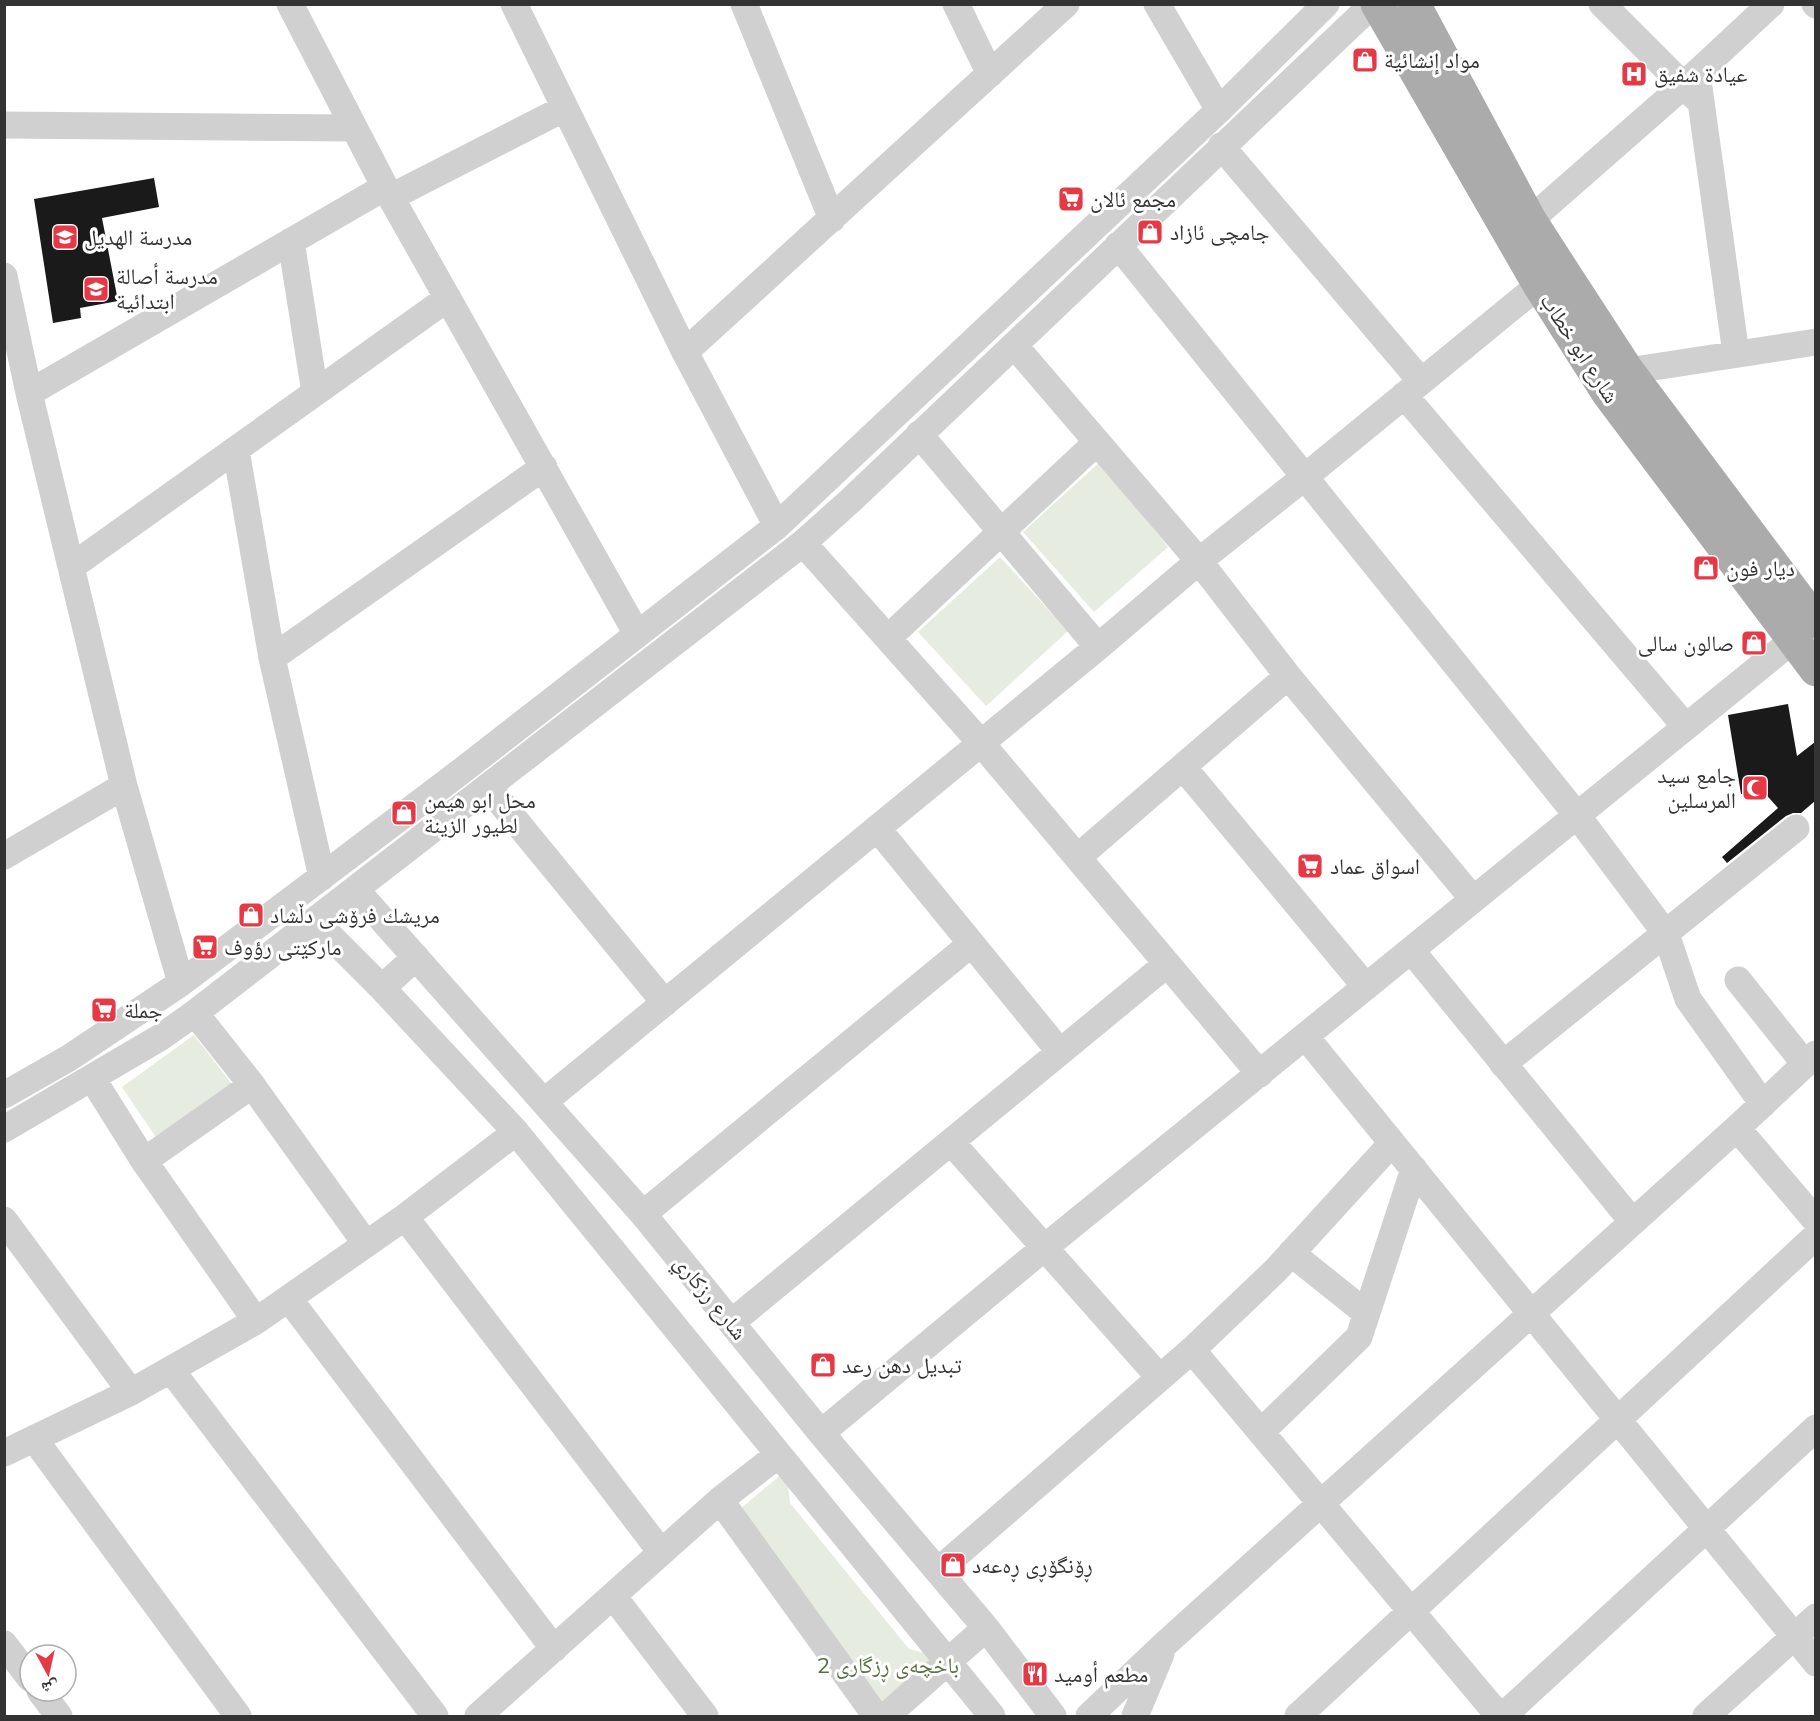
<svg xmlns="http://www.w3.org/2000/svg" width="1820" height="1721" viewBox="0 0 1820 1721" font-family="Mulish,'Noto Naskh Arabic',sans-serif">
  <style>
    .green { fill: #e6ecdf }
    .building { fill: #1a1a1a }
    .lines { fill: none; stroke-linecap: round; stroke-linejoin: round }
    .minor { stroke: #d0d0d0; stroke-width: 27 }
    .major { stroke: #ababab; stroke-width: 33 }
    .labels { text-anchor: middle; stroke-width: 6; stroke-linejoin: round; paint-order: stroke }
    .poi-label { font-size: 22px; fill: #333; stroke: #fff; text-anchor: start }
    .street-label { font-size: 22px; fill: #333; stroke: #fff }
    .park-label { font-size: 22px; fill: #56703f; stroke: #fff }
  </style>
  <rect width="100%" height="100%" fill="#fff"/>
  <path class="green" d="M1101,461l67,86 -74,65 -71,-80z
    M1000,557l68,74 -82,75 -68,-74z
    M194,1035l41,53 -76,54 -37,-55z
    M782,1474l6,12 2,17 119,146 15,4 9,10 -48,42 -146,-195z"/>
  <path class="building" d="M154,178l5,29 -57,11 16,83 -38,7 1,10 -28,5 -19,-124z
    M1788,704l9,52 18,-14v59l-14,12h-8l-7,3 -59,47 -5,-6 56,-49 -16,-18 -21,4 -13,-79z"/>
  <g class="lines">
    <path class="minor" d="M290,4l95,183 252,447
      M514,4l171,348 92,174
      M744,4l88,215
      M956,4l34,70
      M1157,4l62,106
      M1602,4l93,93
      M1815,4l1,1
      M1697,73l39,281
      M4,125l350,3
      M1221,146l200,235
      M391,197l174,-89
      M1530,220l154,-135 87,-81
      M291,241l24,152
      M1118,245l458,569 90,120 22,65 75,105
      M4,276l25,117 95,393 57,197
      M1014,345l185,216 89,115 185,223
      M685,352l381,-348
      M1628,371l188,-29
      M29,393l356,-206
      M1404,395l281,331
      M919,434l179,213
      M236,450l36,208 50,219
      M803,543l178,200 279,331
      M71,567l377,-269
      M888,638l209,-196
      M272,658l272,-191
      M1183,767l183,220
      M488,787l177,216
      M877,828l183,224
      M4,856l120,-70
      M1078,857l210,-181
      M356,890l287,324 178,219 165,195 67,88
      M315,921l67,67 134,144 476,584
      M1411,950l221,271
      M1738,980l67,84
      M382,988l34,-31
      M195,1013l57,72 114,159
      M1305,1036l511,627
      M1503,1064l293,-236
      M92,1078l52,83 112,160
      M4,1095l65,-37 112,-75 278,-210 318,-247 442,-416 107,-106
      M545,1101l553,-454 101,-86 107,-85 233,-191
      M1737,1128l79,93
      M4,1129l157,-92 34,-24 608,-470 47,-42 523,-497
      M951,1142l209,236
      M144,1161l108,-76
      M643,1214l328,-270
      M405,1217l256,335
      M4,1220l127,172
      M1291,1253l75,60
      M289,1299l265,350
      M732,1322l435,-358
      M1192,1350l307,366
      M171,1370l264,346
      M1261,1432l98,-95 55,-168
      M821,1433l223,-185 749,-608
      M35,1440l203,276
      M4,1453l127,-61 125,-71 149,-104 111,-85
      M720,1500l156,216
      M939,1570l253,-220 84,-80 116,-127
      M613,1596l92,120
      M4,1644l26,34
      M40,1691l19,25
      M478,1716l242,-216 58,-45
      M886,1716l100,-88
      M1089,1716l76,-72 572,-516 79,-74
      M1135,1716l26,-62
      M1298,1716l518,-480
      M1503,1716l313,-288
      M1706,1716l110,-99"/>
    <path class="major" d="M1377,4l162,281 68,107 209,278
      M1414,4l116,216 42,65 56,86 188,251"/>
  </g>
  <defs>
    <symbol id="shop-square" viewBox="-11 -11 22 22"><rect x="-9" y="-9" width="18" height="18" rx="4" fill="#e63946" stroke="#fff"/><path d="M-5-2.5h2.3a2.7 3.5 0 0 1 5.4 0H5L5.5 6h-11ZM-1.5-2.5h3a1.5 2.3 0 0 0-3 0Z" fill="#fff"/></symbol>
    <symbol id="hospital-square" viewBox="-11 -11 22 22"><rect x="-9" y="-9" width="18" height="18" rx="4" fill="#e63946" stroke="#fff"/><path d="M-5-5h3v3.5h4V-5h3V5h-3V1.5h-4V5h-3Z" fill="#fff"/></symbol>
    <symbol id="supermarket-square" viewBox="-11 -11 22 22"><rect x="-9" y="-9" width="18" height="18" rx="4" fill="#e63946" stroke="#fff"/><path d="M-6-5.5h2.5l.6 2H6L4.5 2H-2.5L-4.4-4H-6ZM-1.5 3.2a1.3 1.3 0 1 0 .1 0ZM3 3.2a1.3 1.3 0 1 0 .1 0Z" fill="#fff"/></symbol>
    <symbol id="school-square" viewBox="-11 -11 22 22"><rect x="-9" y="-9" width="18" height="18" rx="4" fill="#e63946" stroke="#fff"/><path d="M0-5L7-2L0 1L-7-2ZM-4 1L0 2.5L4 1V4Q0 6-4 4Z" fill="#fff"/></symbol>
    <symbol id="mosque-square" viewBox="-11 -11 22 22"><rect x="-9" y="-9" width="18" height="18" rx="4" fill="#e63946" stroke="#fff"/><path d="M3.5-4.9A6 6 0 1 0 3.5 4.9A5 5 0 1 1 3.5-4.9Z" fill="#fff"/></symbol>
    <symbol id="restaurant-square" viewBox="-11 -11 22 22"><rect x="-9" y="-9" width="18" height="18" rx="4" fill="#e63946" stroke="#fff"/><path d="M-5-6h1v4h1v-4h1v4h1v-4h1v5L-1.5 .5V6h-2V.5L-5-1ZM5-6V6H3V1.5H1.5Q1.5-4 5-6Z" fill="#fff"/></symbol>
  </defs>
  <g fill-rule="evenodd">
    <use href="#shop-square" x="1350" y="45" width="30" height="30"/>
    <use href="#hospital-square" x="1619" y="59" width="30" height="30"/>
    <use href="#supermarket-square" x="1056" y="184" width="30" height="30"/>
    <use href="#shop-square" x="1135" y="217" width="30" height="30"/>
    <use href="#school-square" x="50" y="222" width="30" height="30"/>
    <use href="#school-square" x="81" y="274" width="30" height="30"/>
    <use href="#shop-square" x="1691" y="553" width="30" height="30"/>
    <use href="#shop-square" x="1739" y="628" width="30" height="30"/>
    <use href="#mosque-square" x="1740" y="773" width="30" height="30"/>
    <use href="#shop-square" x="389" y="798" width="30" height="30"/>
    <use href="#supermarket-square" x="1295" y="851" width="30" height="30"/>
    <use href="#shop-square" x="236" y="900" width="30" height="30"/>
    <use href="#supermarket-square" x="190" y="932" width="30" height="30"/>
    <use href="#supermarket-square" x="89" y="995" width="30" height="30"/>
    <use href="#shop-square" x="808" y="1350" width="30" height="30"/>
    <use href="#shop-square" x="938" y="1550" width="30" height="30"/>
    <use href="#restaurant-square" x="1020" y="1659" width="30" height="30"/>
  </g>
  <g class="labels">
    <g class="poi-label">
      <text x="1384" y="68">مواد إنشائية</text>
      <text x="1654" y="82">عيادة شفيق</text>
      <text x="1090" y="207">مجمع ئالان</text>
      <text x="1170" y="240">جامچی ئازاد</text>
      <text x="84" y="245">مدرسة الهديل</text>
      <text x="116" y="284">مدرسة أصالة<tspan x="116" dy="25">ابتدائية</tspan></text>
      <text x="1726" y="576">ديار فون</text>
      <text x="1734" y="651" text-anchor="end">صالون سالى</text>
      <text x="1736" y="783" text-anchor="end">جامع سيد<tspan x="1736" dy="25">المرسلين</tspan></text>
      <text x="424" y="808">محل ابو هيمن<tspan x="424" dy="25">لطيور الزينة</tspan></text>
      <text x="1330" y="874">اسواق عماد</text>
      <text x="270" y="923">مريشك فرۆشى دڵشاد</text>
      <text x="224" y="955">ماركێتى رؤوف</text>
      <text x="124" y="1018">جملة</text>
      <text x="842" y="1373">تبديل دهن رعد</text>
      <text x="972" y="1573">ڕۆنگۆڕی ڕەعەد</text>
      <text x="1054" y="1682">مطعم أوميد</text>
    </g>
    <g class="street-label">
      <text transform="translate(1580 348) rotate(57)" y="8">شارع ابو خطاب</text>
      <text transform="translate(711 1297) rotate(51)" y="8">شارع رزكاري</text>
    </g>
    <g class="park-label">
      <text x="888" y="1673">باخچەی ڕزگاری 2</text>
    </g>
  </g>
  <rect width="1820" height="1721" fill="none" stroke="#333333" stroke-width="12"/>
  <g transform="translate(48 1673) rotate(172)"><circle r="28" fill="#ffffff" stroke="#adadad" stroke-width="1.5"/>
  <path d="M0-4.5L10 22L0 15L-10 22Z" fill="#e63946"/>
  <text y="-9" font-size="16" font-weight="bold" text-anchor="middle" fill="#333333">ش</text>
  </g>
</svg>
